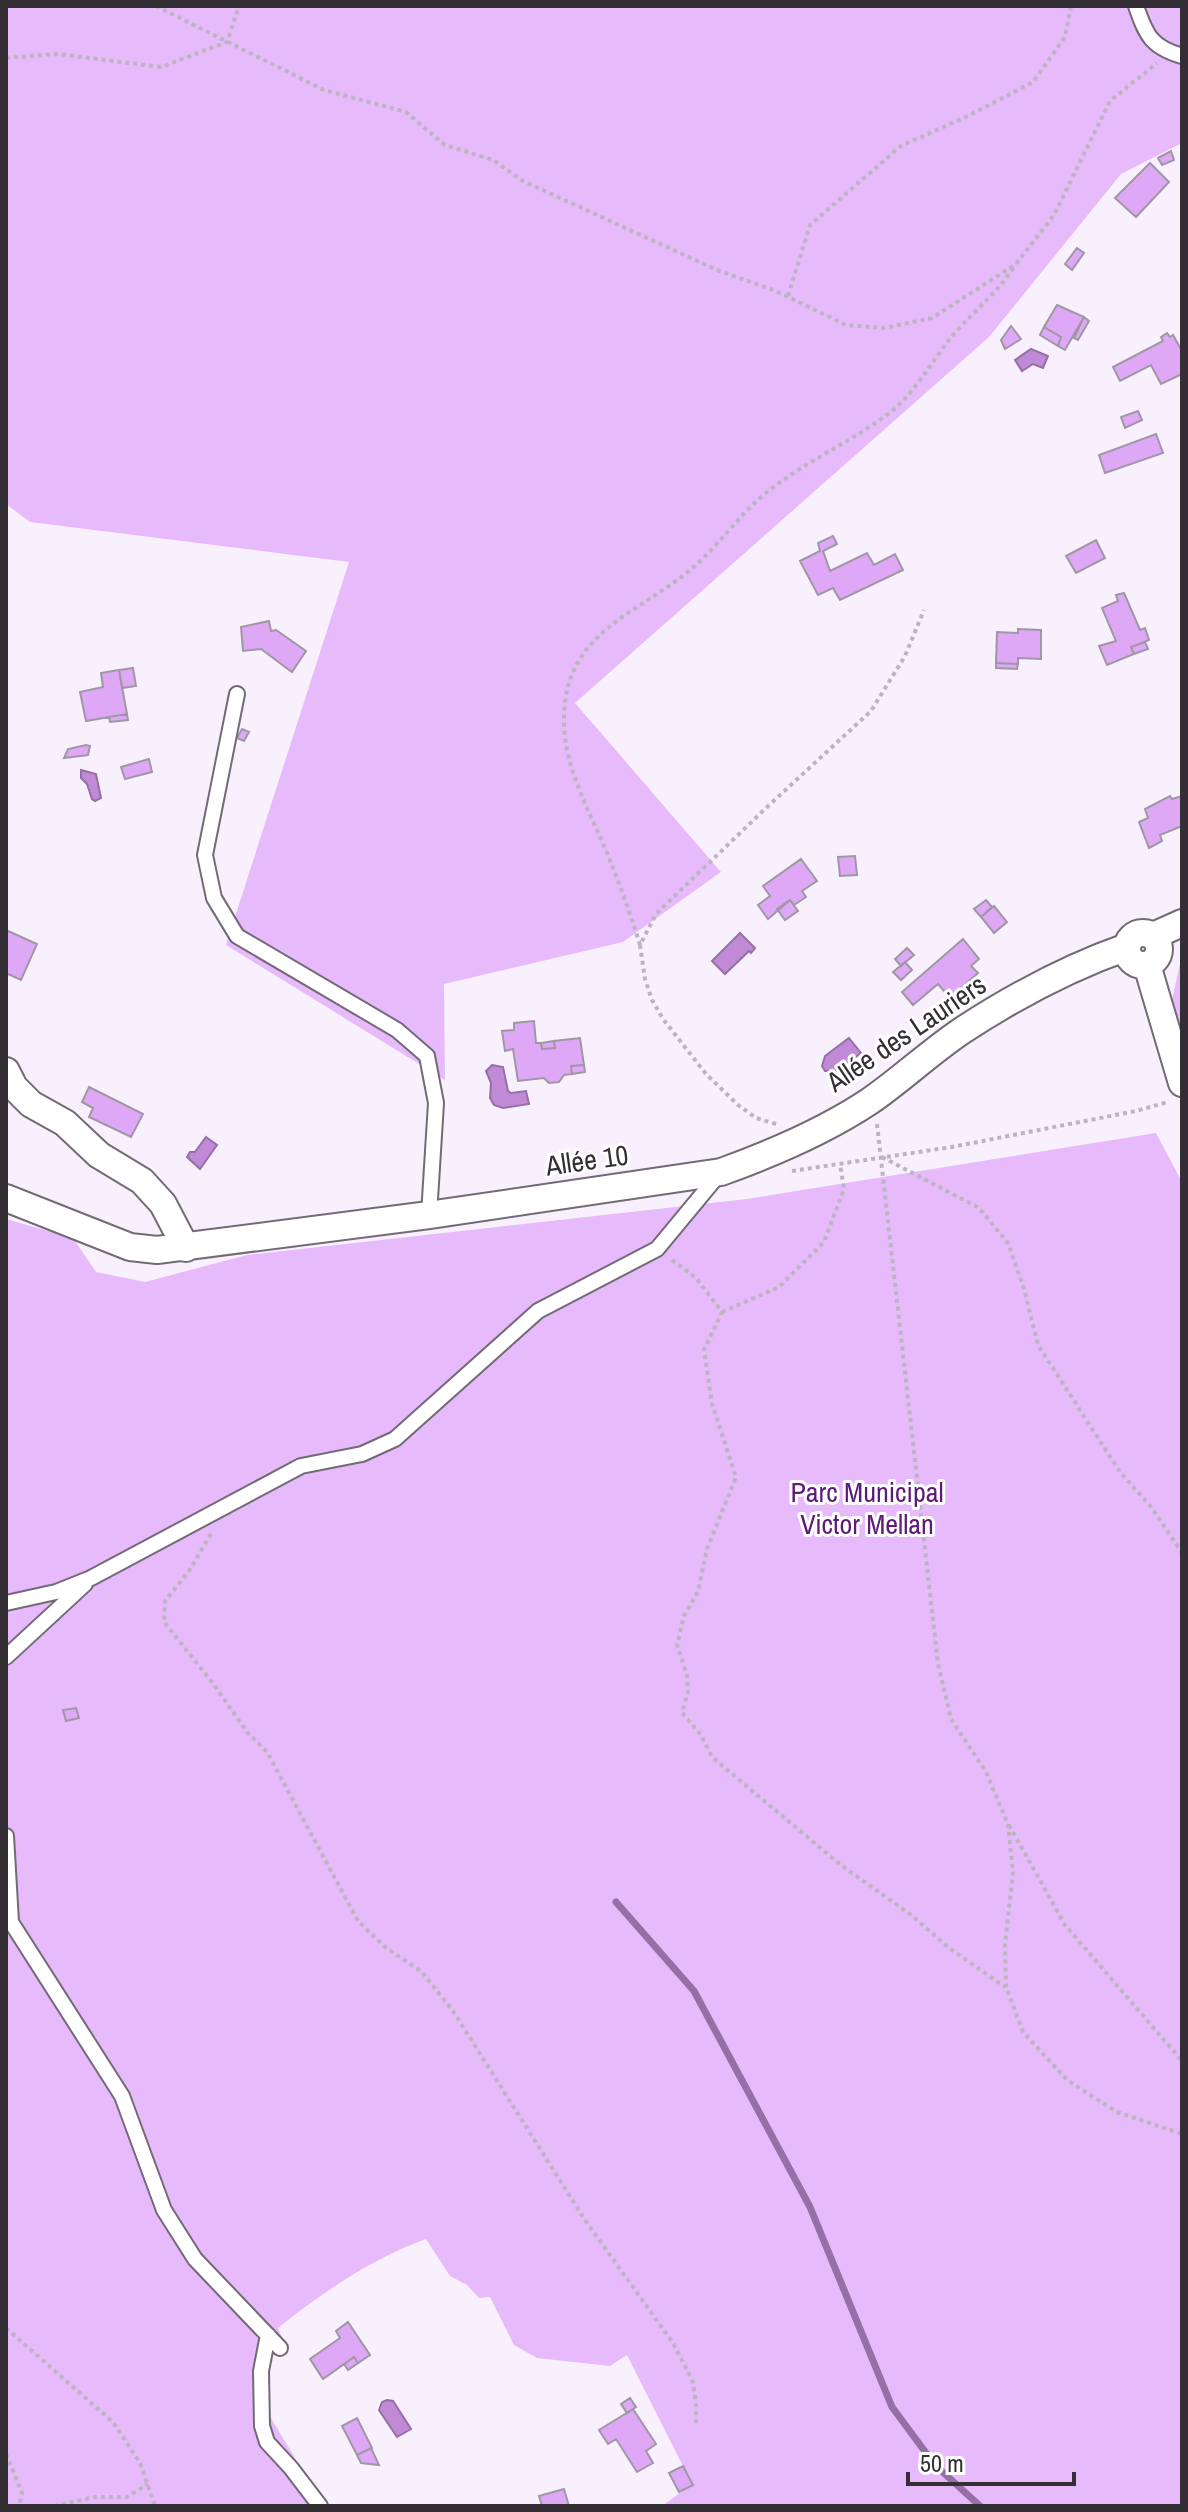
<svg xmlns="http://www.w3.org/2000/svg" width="1188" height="2512" viewBox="0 0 1188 2512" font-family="'Archivo Narrow',sans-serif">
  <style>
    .green { fill: #e7bafb }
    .water { fill: #c08ad7; stroke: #966fa6; stroke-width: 2 }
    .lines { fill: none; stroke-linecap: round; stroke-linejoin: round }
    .stream { stroke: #966fa6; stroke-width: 7 }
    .building { fill: #dea8f6; stroke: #a097a4; stroke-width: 2 }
    .service-casing { stroke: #736a76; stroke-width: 18 }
    .minor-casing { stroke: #736a76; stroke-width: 30 }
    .path { stroke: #bcb4bf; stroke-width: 4; stroke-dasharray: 4 4; stroke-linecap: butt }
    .service { stroke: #fff; stroke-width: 14 }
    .minor { stroke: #fff; stroke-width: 26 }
    .labels { text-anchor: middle; stroke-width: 6; stroke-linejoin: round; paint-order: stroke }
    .street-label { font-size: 28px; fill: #332f34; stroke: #fff }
    .park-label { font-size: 28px; fill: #5e1b76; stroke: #fff }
  </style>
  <rect width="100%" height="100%" fill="#f9f0fe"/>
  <path class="green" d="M6,6h1176v137l-61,31 -132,163 -414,366 146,169 -98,70 -179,42 1,96 -219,-135 123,-383 -319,-40 -24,-18z
    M1182,954v78l-11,-27z
    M1156,1133l26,49v1324h-520l30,-22 -65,-129 -17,11 -73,-8 -23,-13 -24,-48 -11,1 -12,-13 -17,-9 -24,-37c-55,20 -103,53 -148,89l6,14 -14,12 -4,56 58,96h-318v-1287l67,19 23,34 49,10 102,-27 500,-56z"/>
  <path class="water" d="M1031,349l17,7 -5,12 -10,-4 -11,7 -7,-11z
    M81,770l15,4 5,24 -6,3 -3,-2 -5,-15 -6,-6z
    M740,933l15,15 -4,5 -2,-2 -24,23 -13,-13z
    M849,1038l12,15 -25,18h-11l-3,-5 3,-10z
    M492,1065l11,2 5,24 3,2 15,-2 3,13 -26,4 -9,-3 -4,-7 1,-15 -5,-12z
    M206,1137l11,8 -17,24 -13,-12 3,-5h5z
    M387,2400l6,1 18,28 -14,8 -18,-27 3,-8z"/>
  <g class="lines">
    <path class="stream" d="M616,1902l78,89 116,216 82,200 43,58 45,41"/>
  </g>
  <path class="building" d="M1171,151l3,9 -12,5 -4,-7z
    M1150,163l19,19 -33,35 -21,-19z
    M1077,248l7,5 -12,17 -7,-6z
    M1057,305l27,12 -19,33 -7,-4 3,-9 -17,-10z
    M1084,317l5,4 -11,19 -4,-2z
    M1011,326l10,13 -16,10 -4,-9z
    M1044,327l17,10 -3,9 -18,-11z
    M1167,333l3,4 3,-2 9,16v23l-21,10 -10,-19 -31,16 -7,-14 50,-26 -2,-4z
    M1138,411l4,9 -17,8 -4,-11z
    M1156,434l7,19 -58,20 -6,-18z
    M833,536l4,8 -14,7 7,20 37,-18 7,12 21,-11 8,16 -63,30 -7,-12 -15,7 -18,-34 20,-10 -2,-8z
    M1096,540l9,18 -29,15 -10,-17z
    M1124,593l16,37 5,-2 4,12 -18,7 3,7 -27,11 -8,-19 17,-5 -14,-33 16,-7 -2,-6z
    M269,621l2,10 5,-1 30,21 -14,21 -31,-23 -18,2 -2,-24z
    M1018,629l23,1v29l-23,-1v6l-22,-1 1,-31 21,1z
    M1145,642l3,7 -14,5 -3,-7z
    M996,663l22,1 -1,5 -21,-1z
    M133,668l3,18 -14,2 -3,-18z
    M119,670l8,44 -41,7 -6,-29 23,-5 -2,-14z
    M127,714l1,6 -18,2 -1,-5z
    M242,729l7,3 -5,9 -7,-3z
    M86,745l4,1 -2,9 -24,3 4,-9z
    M149,759l3,13 -27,7 -4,-12z
    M1170,796l2,3 10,-3v30l-22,9 2,6 -13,7 -10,-26 9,-4 -3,-9z
    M855,856l2,19 -17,1 -2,-19z
    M801,859l16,22 -15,10 4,6 -12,8 -4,-5 -22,19 -10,-14 12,-9 -7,-10z
    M790,900l8,11 -13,9 -8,-11z
    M986,900l6,7 -11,10 -7,-8z
    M994,906l13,16 -13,11 -13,-16z
    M8,931l29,13 -16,36 -15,-7v-37z
    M963,939l16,20 -8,7 7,7 -28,25 -12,-14 -25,21 -11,-13z
    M907,948l7,7 -13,11 -6,-7z
    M905,962l7,8 -11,10 -8,-8z
    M534,1021l2,22h5l1,6 13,-1 -1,-7 26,-3 4,27 -13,1 1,8 -8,1 -5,7 -10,1 -5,-5 -26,3 -5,-32 -8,2 -3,-20 12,-1v-7z
    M554,1041l1,7 -13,1 -1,-6z
    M584,1065l1,7 -13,2 -1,-8z
    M89,1087l54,27 -12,23 -42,-20 4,-9 -11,-6z
    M76,1708l3,10 -13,3 -3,-11z
    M348,2322l22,33 -12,8 -4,-6 -31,22 -13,-20 30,-21 -4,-7z
    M354,2357l4,6 -10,7 -4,-6z
    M630,2398l6,9 -9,6 -6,-9z
    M633,2409l23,35 -10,7 7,12 -16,9 -21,-33 -8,5 -9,-14z
    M357,2418l15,30 -15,7 -15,-29z
    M371,2448l8,17 -18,-2 -4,-8z
    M683,2466l10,19 -14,7 -10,-19z
    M564,2489l5,17h-27l-3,-10z"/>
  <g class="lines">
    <defs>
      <path id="service" d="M1136,6c10,29 15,41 46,50
        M237,694l-32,161 9,43 23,38 160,94 30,26 9,47 -7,112
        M6,1603l50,-11 35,-14 210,-112 61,-12 33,-15 143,-128 119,-62 63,-76
        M6,1657l79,-73
        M6,1836l5,86 111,174 42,114 31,49 85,89
        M268,2335l-7,36 1,55 5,16 24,26 29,38"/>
      <path id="minor" d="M1127 949a16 16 0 1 1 32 0a16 16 0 1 1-32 0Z
        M1153,936l29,-13
        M1147,965l35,118
        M6,1071l8,16 17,17 34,19 34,32 43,26 21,23 23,44
        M6,1198l124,49 27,3 272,-35 292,-43c50,-18 104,-41 149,-71 32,-22 60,-49 93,-71 52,-34 104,-62 164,-83"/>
    </defs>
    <use href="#service" class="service-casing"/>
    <use href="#minor" class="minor-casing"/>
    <path class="path" d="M156,6l168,84 82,22 39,33 48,15 30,21 194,89 59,21 70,34 38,3 48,-10 84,-54 38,-49 56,-114 47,-38
      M6,58l51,-4 104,13 66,-25 12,-36
      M788,296l22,-71 91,-79 67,-30 65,-34 32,-45 6,-31
      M640,945c-10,-33 -22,-65 -35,-97 -17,-39 -41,-83 -41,-126 -2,-93 80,-109 134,-159 24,-22 43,-50 68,-70 38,-31 83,-50 122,-79 27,-20 44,-54 66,-80 20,-23 43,-41 60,-67
      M776,1124l-20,-6 -18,-13 -32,-31 -43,-55 -11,-19 -7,-21 -5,-34 16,-31 110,-106 105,-97 34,-55 19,-46
      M877,1124l61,540 13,55 35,53 22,52 5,49 -8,70 1,44 17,45 44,48 50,32 65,22
      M882,1157l97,51 29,35 16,46 14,56 82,127 32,36 30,45
      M792,1171l160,-24 184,-36 32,-9
      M672,1260l24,18 26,34 -18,38 8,54 24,73 -29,72 -9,42 -14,25 -7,29 10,30 1,17 -6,21 19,22 11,22 32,27 98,82 68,48 39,34 56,39
      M722,1312l57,-25 45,-45 20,-53 -4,-25
      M211,1534l-22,37 -24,30 -1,21 51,64 32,46 20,20 91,169 27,26 37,25 31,39 132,209 88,123 20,39 3,23v22
      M1009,1825l56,100 117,136
      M6,2328l107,94 27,41 15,43
      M6,2454l16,39 -3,13
      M54,2506l41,-9h32l21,-13"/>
    <use href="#service" class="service"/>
    <use href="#minor" class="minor"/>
  </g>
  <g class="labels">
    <g class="street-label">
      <text transform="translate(906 1033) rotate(-34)" y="10">Allée des Lauriers</text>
      <text transform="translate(587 1160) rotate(-8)" y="10">Allée 10</text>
    </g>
    <g class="park-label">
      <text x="867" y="1502">Parc Municipal<tspan x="867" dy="32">Victor Mellan</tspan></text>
    </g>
  </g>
  <rect width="1188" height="2512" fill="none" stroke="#332f34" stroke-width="16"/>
  <path d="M908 2472v12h166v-12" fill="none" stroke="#332f34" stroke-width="4"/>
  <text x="920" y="2472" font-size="24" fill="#332f34" stroke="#ffffff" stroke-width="6" paint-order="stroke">50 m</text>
</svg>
